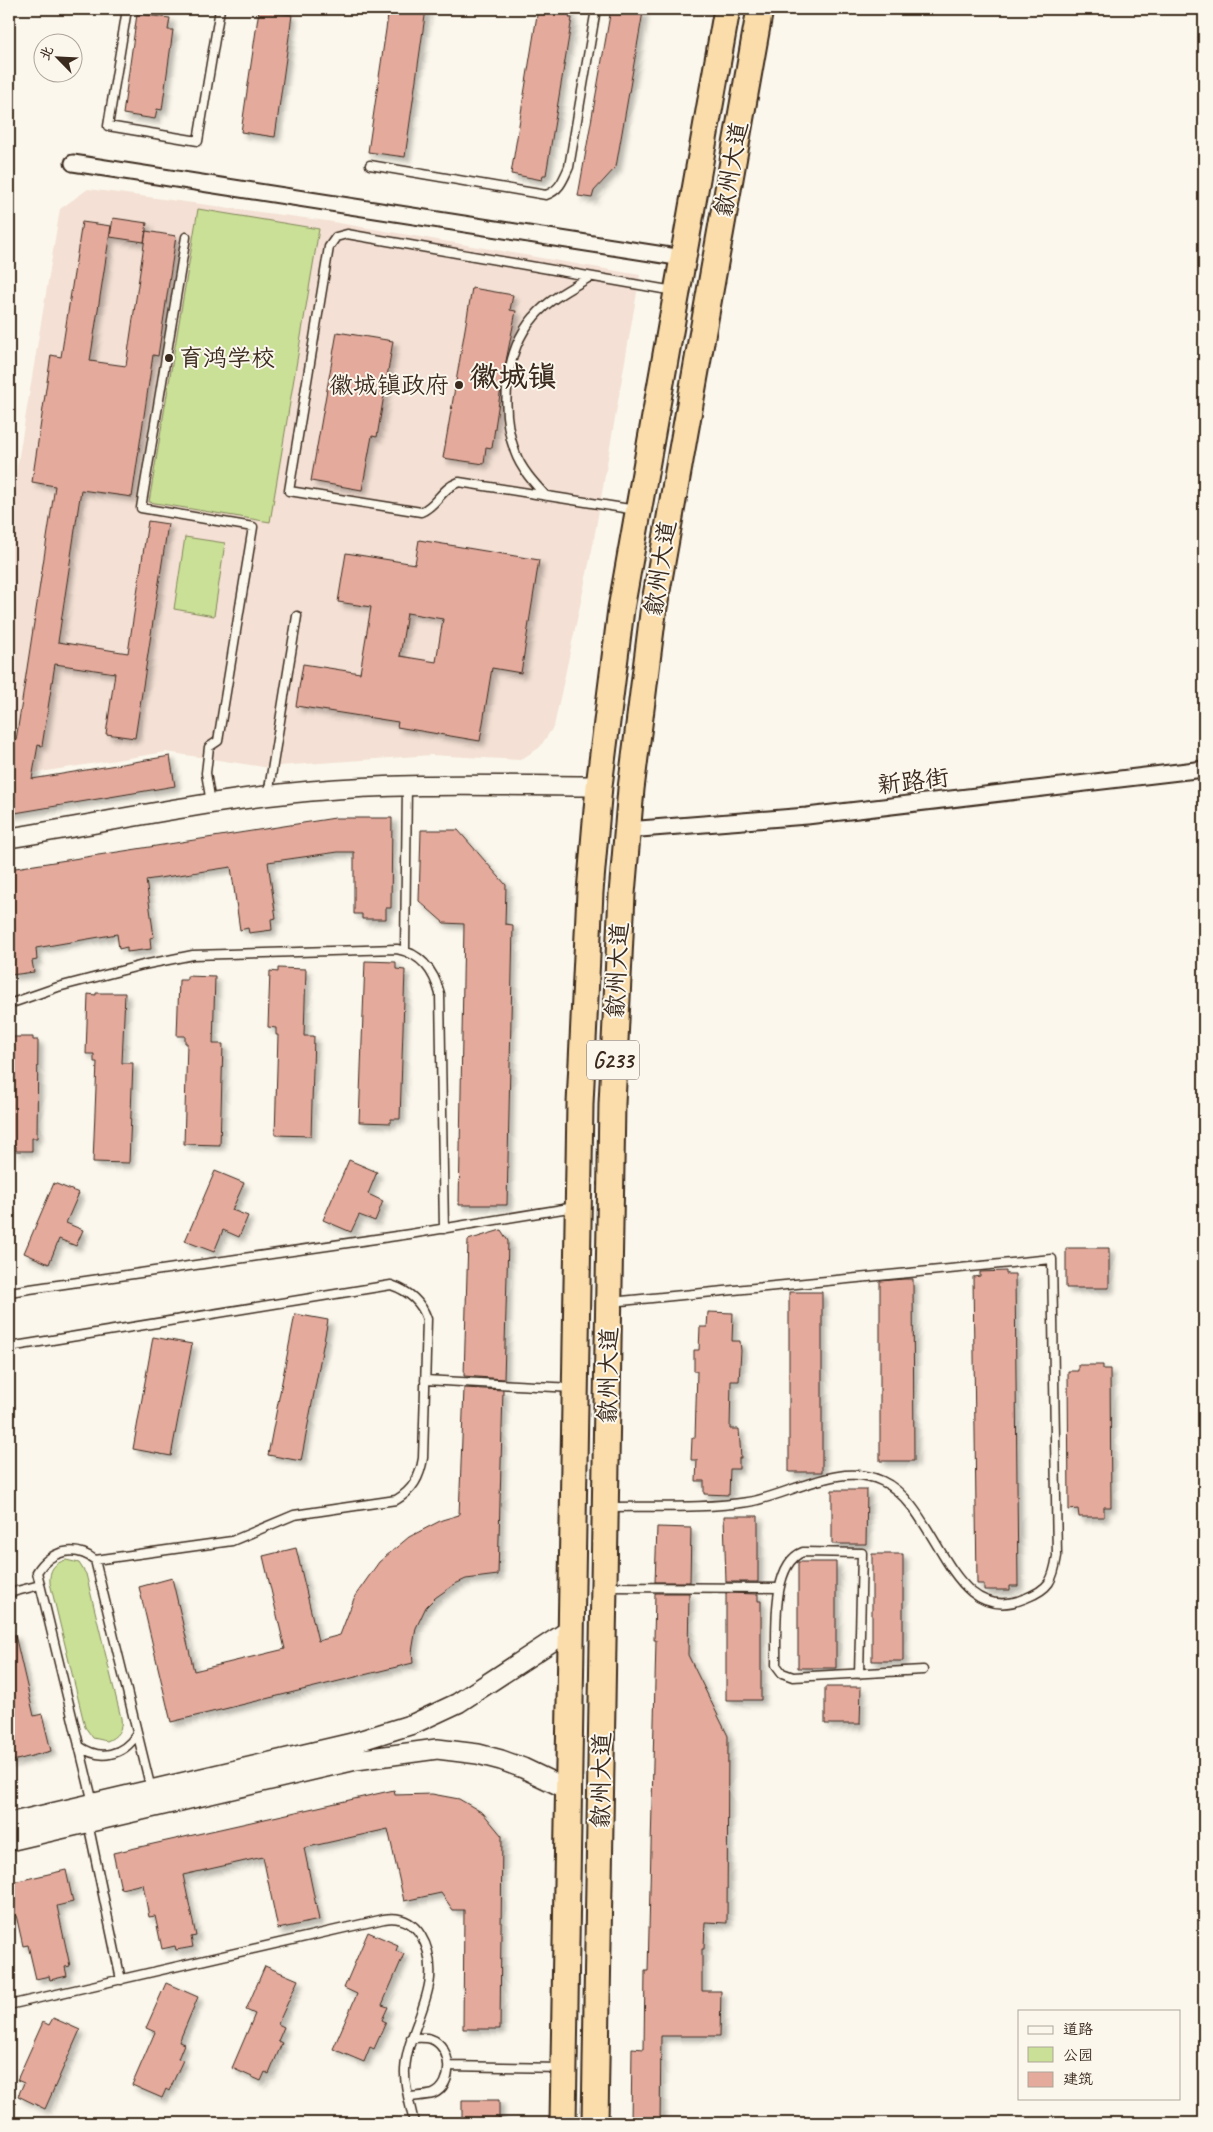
<svg xmlns="http://www.w3.org/2000/svg" width="1213" height="2132" viewBox="0 0 1213 2132" font-family="Caveat,'LXGW WenKai TC',sans-serif">
  <style>
    .built { fill: #f4e0d4 }
    .green { fill: #c9e096; stroke: #82855a }
    .building { fill: #e4ab9d; stroke: #3b2a1e; fill-rule: evenodd; filter: url(#shadow) }
    .lines { fill: none; stroke-linecap: round; stroke-linejoin: round }
    .service-casing { stroke: #3b2a1e; stroke-width: 11 }
    .minor-casing { stroke: #3b2a1e; stroke-width: 19 }
    .tertiary-casing { stroke: #3b2a1e; stroke-width: 22 }
    .trunk-casing { stroke: #3b2a1e; stroke-width: 29 }
    .service { stroke: #fbf7ec; stroke-width: 8 }
    .minor { stroke: #fbf7ec; stroke-width: 15 }
    .tertiary { stroke: #fbf7ec; stroke-width: 19 }
    .trunk { stroke: #faddab; stroke-width: 25 }
    .poi-dot { fill: #3b2a1e; stroke: #fbf7ec; stroke-width: 2 }
    .labels { text-anchor: middle; stroke-width: 4; stroke-linejoin: round; paint-order: stroke }
    .shield { fill: #fbf7ec; stroke: #75685c; stroke-width: 1 }
    .shield-label { font-size: 22px; font-weight: bold; fill: #3b2a1e }
    .street-label { font-size: 24px; fill: #3b2a1e; stroke: #fbf7ec }
    .poi-label { font-size: 24px; fill: #3b2a1e; stroke: #fbf7ec; text-anchor: start }
    .district-label { font-size: 29px; font-weight: bold; fill: #3b2a1e; stroke: #fbf7ec }
  </style>
  <defs>
    <filter id="shadow"><feDropShadow dx="4.5" dy="4.5" stdDeviation="2.5" flood-color="#0004"/></filter>
  </defs>
  <rect width="100%" height="100%" fill="#fbf7ec"/>
  <filter id="ink" filterUnits="userSpaceOnUse"><feTurbulence type="fractalNoise" baseFrequency=".02" numOctaves="2"/><feDisplacementMap in="SourceGraphic" scale="10" xChannelSelector="R" yChannelSelector="G"/><feConvolveMatrix kernelMatrix="1 2 1 2 8 2 1 2 1" color-interpolation-filters="sRGB"/></filter>
  <g filter="url(#ink)">
    <path class="built" d="M88,189l239,32 313,54 -48,275 -38,176 -15,22 -19,12 -89,-5 -167,12 -98,-15 -157,25v-261l51,-307z"/>
    <path class="green" d="M198,209l121,20 -49,293 -121,-20z
      M185,537l40,6 -11,73 -40,-7z
      M66,1560l13,3 7,11 35,144c2,12 -4,19 -14,23l-14,-3 -8,-11 -35,-144c-1,-13 4,-20 16,-23z"/>
    <path class="building" d="M389,9h37l-21,148 -37,-5z
      M538,9h33l-2,9h3l-26,157h-3l-1,5 -31,-6z
      M611,9l32,3 -27,155 -22,24 -2,7 -14,-2z
      M259,10l33,5 -17,122 -34,-5z
      M137,14l33,4 -2,12h5l-11,80 -5,-1 -2,10 -32,-5z
      M113,218l34,5 -3,19 -34,-5z
      M82,222l29,4 -21,135 36,5 20,-135 30,5 -18,120 -5,-1 -21,142 -51,-7 -23,152 70,11 20,-132 20,3 -33,214 -29,-4 9,-61 -60,-9 -13,82 -4,-1 -6,34 138,-23 5,30 -166,28v-73l7,-1 39,-254 -23,-4 19,-127 10,2z
      M472,288l41,7 -3,15 6,1 -14,70 -10,67 -6,-1 -2,17 -41,-6z
      M337,332l56,9 -16,96 -5,-1 -10,54 -51,-9z
      M419,540l120,20 -18,113 -29,-5 -12,73 -83,-14 1,-5 -102,-16 7,-42 57,9 11,-66 -33,-5 8,-49 69,11zM407,613l36,6 -7,43 -36,-6z
      M335,818h57l-1,90h-5v11h-24v-5h-8v-62h-16l-70,10 8,56 -5,1 1,11 -23,3 -1,-5 -8,2 -9,-63 -85,13 8,57 -4,1 1,11 -24,3v-5l-8,2 -2,-15 -81,14 1,12 -5,1 2,11 -23,3 -2,-106z
      M421,830h37l48,55 -1,39 8,1 -6,280h-48l5,-281 -20,-1 -25,-22z
      M365,961l31,1v7l9,1 -5,149h-9v4l-32,-1z
      M278,968l28,1 -2,67h10l-3,100 -36,-1 3,-100h-2v-7l-8,-1 2,-56 8,1z
      M187,976l28,1 -2,67h10l-3,101 -36,-1 3,-101h-2v-7h-8l2,-56h8z
      M96,993h29l-3,70h11l-4,100 -36,-1 4,-100h-3v-8h-8l2,-60 8,1z
      M9,1037h24v3h5l-1,98h-5v13h-16v-5h-7z
      M349,1160l28,12 -9,22 15,7 -8,20 -16,-6 -8,17 -28,-12z
      M215,1171l29,12 -12,27 16,6 -9,21 -16,-7 -9,22 -29,-11z
      M54,1183l25,10 -13,30 17,7 -7,16 -17,-7 -10,25 -25,-11z
      M501,1230l7,11 -4,138 -40,-3 4,-136z
      M1066,1248h43v40h-43z
      M1006,1271v3h9l3,312h-8v4h-26v-6h-7l-4,-307 7,-1v-4z
      M904,1279h9l1,182h-34v-180z
      M789,1292h33v180h-33z
      M708,1312l25,1 -1,28h8l1,10 -2,30h-8l-1,48h9l2,29h-2v11h-9l-1,26 -25,-1v-13h-8l1,-21h-6l1,-22h3l2,-67h-3v-21h5l1,-23h7z
      M295,1314l33,6 -27,141 -33,-6z
      M153,1337l39,7 -21,112 -38,-7z
      M1078,1365h25v4h7l1,138h-7v10h-25l-1,-8 -9,1 -1,-139h10z
      M464,1388l39,2 -5,185 -32,4 -11,5 -20,14 -9,9 -10,21 -4,24 1,11 -242,59 -32,-135 33,-9 22,93 91,-22 -22,-93 33,-8 22,93 22,-6 15,-39 24,-34 30,-25 33,-17 17,-5z
      M832,1490h35l-1,54h-34z
      M724,1516h34v66h-32z
      M657,1527l34,1 -1,54h-35z
      M872,1554h31v107h-31z
      M798,1562h38v106h-38z
      M655,1593h34l-1,62 40,81 -1,187 -22,-1 -1,27h-2v42h19l-1,45h-59l-1,87h-29l1,-75 12,1 1,-78h3l8,-331h-2z
      M726,1593l32,1v7h3v99h-35z
      M9,1635h6l19,81 8,-2 9,37 -42,11z
      M825,1687h36l-1,37h-35z
      M394,1790l1,5 37,-1 27,5 24,14 19,23 -2,193h-37l1,-119h-11l-12,-17 -37,8 -16,-72 -84,19 15,72 -41,9 -15,-72 -80,18 13,61 -5,1 2,10 -17,3 -1,-4 -13,3 -7,-33 -6,1 -6,-33 -22,5 -8,-36z
      M66,1870l7,32 -16,4 13,60 -5,1 2,9 -17,4 -1,-4 -13,3 -8,-34 -5,1 -7,-31 -7,1v-33z
      M368,1932l30,13 -2,6 8,3 -22,51 6,2 -6,13 4,2 -12,27 -4,-2 -6,15 -31,-13 24,-55 -13,-6z
      M265,1966l33,14 -20,44 6,3 -6,14 4,2 -13,31 -4,-2 -4,9 -29,-13 23,-54 -9,-4z
      M166,1983l32,14 -19,45 5,2 -6,15 5,1 -14,31 -3,-2 -4,9 -30,-13 23,-53 -9,-4z
      M53,2018l27,12 -35,79 -27,-13 6,-13 -7,-3 26,-58 6,3z
      M462,2100h37v23h-37z"/>
    <g class="lines">
      <defs>
        <path id="service" d="M127,9l-19,117 90,15 22,-132
          M370,165l176,30c14,-5 17,-15 23,-28l27,-158
          M186,237l-45,271 112,19 -35,214 -9,6 -3,26 5,30
          M546,496c-12,-13 -25,-27 -31,-44 -15,-41 -11,-101 19,-135 15,-18 37,-29 56,-40
          M636,510l-177,-28c-19,7 -21,23 -38,30l-132,-21 40,-244 7,-10 11,-3 327,57
          M268,795l29,-179
          M405,951l2,-165
          M9,1004l49,-17 85,-22 50,-10 204,-6c25,5 37,22 43,45l4,235
          M9,1292l401,-58 165,-27
          M9,1347l382,-62c18,6 30,16 36,34l-4,139c-3,19 -10,32 -27,42l-102,15 -62,26 -137,19
          M425,1380l148,8
          M608,1507c46,-1 94,2 140,-5 43,-7 91,-41 134,-21 58,26 67,150 144,117 23,-9 27,-17 31,-42l-5,-297 -441,43
          M608,1587l171,1
          M9,1593l31,-8
          M859,1674l3,-121 -59,-1c-33,12 -26,84 -27,113l6,8 11,4 130,-7
          M79,1746c21,15 44,10 58,-12
          M93,1803l-56,-231c13,-21 38,-28 58,-12l56,229
          M88,1823l33,157
          M9,2005l375,-86c35,-6 48,30 46,59 -3,31 -23,59 -25,92 -1,17 6,37 9,53
          M449,2066l113,2
          M409,2097c8,-1 17,-1 24,-3 22,-9 19,-48 -2,-55 -6,-2 -14,-1 -20,-1"/>
        <path id="minor" d="M73,163l610,95
          M627,830l180,-14 397,-47"/>
        <path id="tertiary" d="M9,838c100,-16 201,-38 302,-47 96,-9 192,-5 288,-5
          M9,1823l343,-80 61,-19 45,-21 113,-74
          M9,1841l347,-81 81,-11 41,5 23,6 22,8 46,22"/>
        <path id="trunk" d="M563,2123l17,-1019 10,-212 9,-106 22,-177 106,-600
          M595,2123l17,-1019 10,-210 9,-105 22,-176 107,-604"/>
      </defs>
      <use href="#service" class="service-casing"/>
      <use href="#minor" class="minor-casing"/>
      <use href="#tertiary" class="tertiary-casing"/>
      <use href="#trunk" class="trunk-casing"/>
      <use href="#service" class="service"/>
      <use href="#minor" class="minor"/>
      <use href="#tertiary" class="tertiary"/>
      <use href="#trunk" class="trunk"/>
    </g>
  </g>
  <g class="poi-dot">
    <circle cx="169" cy="358" r="5"/>
    <circle cx="459" cy="385" r="5"/>
  </g>
  <g class="labels">
    <rect class="shield" x="587" y="1040.5" width="52" height="39" rx="4"/>
    <g class="shield-label">
      <text x="613" y="1068">G233</text>
    </g>
    <g class="street-label">
      <text transform="translate(731 169) rotate(-80)" y="8">歙州大道</text>
      <text transform="translate(660 568) rotate(-81)" y="8">歙州大道</text>
      <text transform="translate(913 781) rotate(-7)" y="8">新路街</text>
      <text transform="translate(617 970) rotate(-87)" y="8">歙州大道</text>
      <text transform="translate(608 1375) rotate(-89)" y="8">歙州大道</text>
      <text transform="translate(601 1780) rotate(-89)" y="8">歙州大道</text>
    </g>
    <g class="poi-label">
      <text x="179" y="366">育鸿学校</text>
      <text x="449" y="393" text-anchor="end">徽城镇政府</text>
    </g>
    <g class="district-label">
      <text x="513" y="386">徽城镇</text>
    </g>
  </g>
  <rect width="1213" height="2132" fill="none" stroke="#fbf7ec" stroke-width="30"/>
  <rect x="15" y="15" width="1183" height="2102" fill="none" stroke="#3b2a1e" stroke-width="2" filter="url(#ink)"/>
  <rect x="1018" y="2010" width="162" height="90" fill="#fbf7ec" stroke="#aea59a"/>
  <rect x="1028" y="2026" width="25" height="8" fill="#fbf7ec" stroke="#aea59a"/>
  <text x="1063" y="2034" font-size="15" fill="#3b2a1e">道路</text>
  <rect x="1028" y="2047" width="25" height="15" fill="#c9e096" stroke="#aea59a"/>
  <text x="1063" y="2060" font-size="15" fill="#3b2a1e">公园</text>
  <rect x="1028" y="2072" width="25" height="15" fill="#e4ab9d" stroke="#aea59a"/>
  <text x="1063" y="2084" font-size="15" fill="#3b2a1e">建筑</text>
  <g transform="translate(58 58) rotate(294)"><circle r="24" fill="#fbf7ec" stroke="#aea59a"/>
  <path d="M0-4L9 19L0 12L-9 19Z" fill="#3b2a1e"/>
  <text y="-8" font-size="14" font-weight="bold" text-anchor="middle" fill="#3b2a1e">北</text>
  </g>
</svg>
